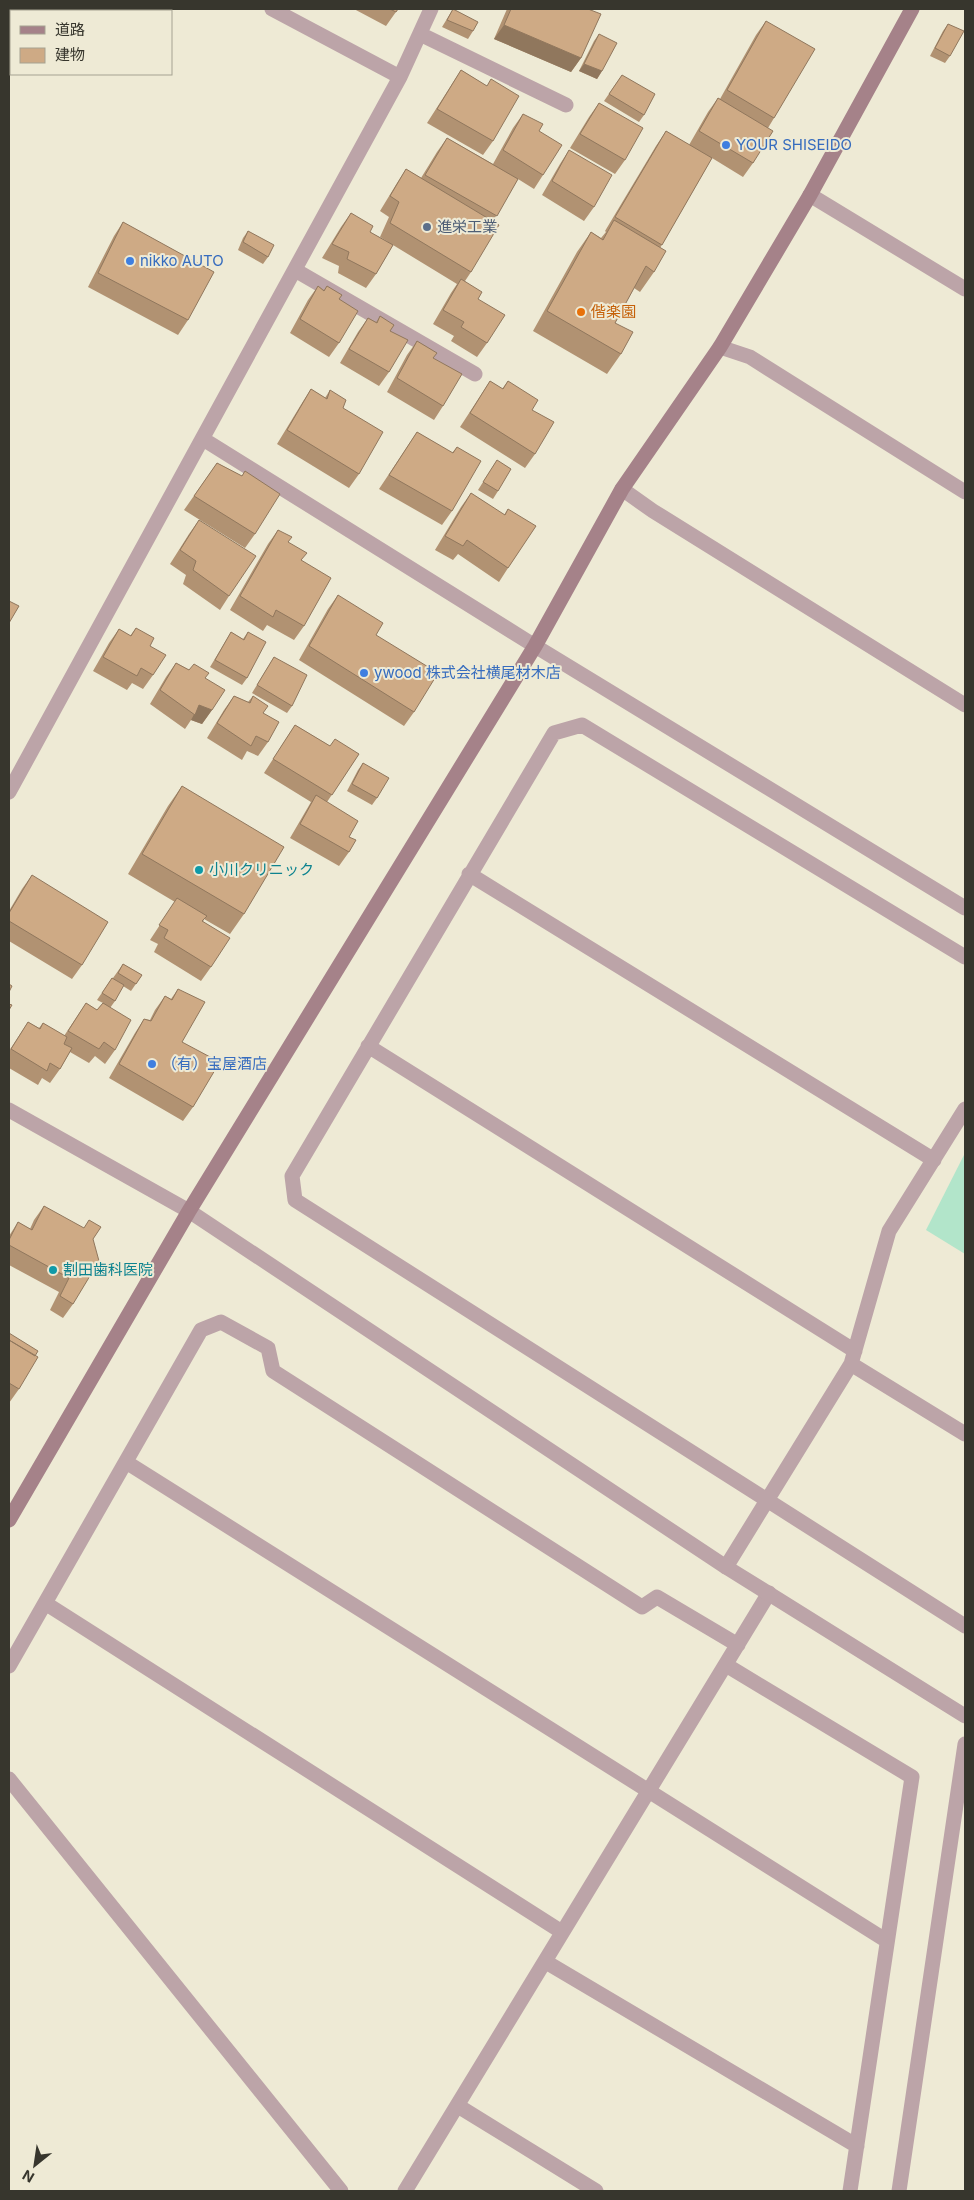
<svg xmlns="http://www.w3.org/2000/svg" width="974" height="2200" viewBox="0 0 974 2200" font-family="Inter,'Noto Sans JP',sans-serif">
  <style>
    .green { fill: #b2e5ca }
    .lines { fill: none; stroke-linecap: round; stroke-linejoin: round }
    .lane { stroke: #bca4a8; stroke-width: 15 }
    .street { stroke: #bca4a8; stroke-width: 15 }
    .secondary { stroke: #a58289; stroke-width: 15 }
    .wall { fill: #b19272 }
    .shaded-wall { fill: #90775d }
    .building { fill: #ceaa85; stroke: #90775d }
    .shop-dot { fill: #3f7fe0; stroke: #eeead5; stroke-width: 2 }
    .service-dot { fill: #5c6f8a; stroke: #eeead5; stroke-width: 2 }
    .food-dot { fill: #e8710a; stroke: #eeead5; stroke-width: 2 }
    .culture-dot { fill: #0f9aa8; stroke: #eeead5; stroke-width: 2 }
    .labels { text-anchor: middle; stroke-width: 4; stroke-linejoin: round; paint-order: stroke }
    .shop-label { font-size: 15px; fill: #366cbe; stroke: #eeead5; text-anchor: start }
    .service-label { font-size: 15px; fill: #4e5e75; stroke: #eeead5; text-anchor: start }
    .food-label { font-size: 15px; fill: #c56008; stroke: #eeead5; text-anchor: start }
    .culture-label { font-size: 15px; fill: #0d838f; stroke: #eeead5; text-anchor: start }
  </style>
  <rect width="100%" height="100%" fill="#eeead5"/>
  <path class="green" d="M965,1153v101l-39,-24z"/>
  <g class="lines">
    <path class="lane" d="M469,874l465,286
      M965,957l-383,-232 -28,8 -262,443 3,24 670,426
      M368,1046l487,305
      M851,1364l114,70
      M126,1462l761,479
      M726,1567l125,-203 38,-133 76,-122
      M45,1603l517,329
      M726,1665l186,112 -62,414
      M9,1666l192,-336 20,-8 47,26 5,23 369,236 15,-10 81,48
      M9,1779l332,412
      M546,1962l311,184
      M458,2106l138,85
      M405,2191l364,-598"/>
    <path class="street" d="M272,9l128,68
      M420,34l146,71
      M810,195l155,94
      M295,270l180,104
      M720,347l30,10 215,135
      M203,439l332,207 430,262
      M622,489l31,22 312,194
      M9,792l391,-715 31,-68
      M9,1110l180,101 537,356 239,149
      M899,2191l66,-447"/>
    <path class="secondary" d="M9,1520l180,-309 346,-565 87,-157 98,-142 90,-152 102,-186"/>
  </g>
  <path class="wall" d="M354,9h44l-12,17z
    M453,9l20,22 -5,8 -26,-12z
    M507,9h81l-7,49 -10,14 -77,-33z
    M766,21l8,97 -6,10 -15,35 -10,14 -31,-19 -52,90 -6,24 -14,20 -6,-4 -19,35 6,31 -14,20 -74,-43 44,-79 14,-20 10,6 5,-6 -1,-1 51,-85 10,-15 23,14 19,-33 10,-14 2,1 36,-64z
    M948,24l2,32 -5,7 -15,-7 13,-25z
    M599,34l3,37 -5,8 -18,-8 15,-30z
    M461,70l26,16 6,55 -10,14 -56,-32 25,-39z
    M622,75l22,40 -5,7 -35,-21z
    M599,103l26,57 -10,14 -45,-26 19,-31z
    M523,114l16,17 4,44 -9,14 -16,-10 -25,42 -22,51 -6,9 13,18 9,44 -10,14 -26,-16 3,-5 -21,-12 18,-31 6,-9 -64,-39 -17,29 -10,14 -28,-15 1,-7 -17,-8 19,-31 10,-14 19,19 20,11 -10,-6 9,-20 -9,-6 17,-28 9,-14 15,9 16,-26 10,-14 46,26 20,-36z
    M569,150l25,57 -10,14 -42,-26 18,-31z
    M123,222l65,98 -10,15 -90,-48 26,-51z
    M248,231l20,26 -5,7 -25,-14 5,-12z
    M318,286l6,4 3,-4 12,57 -10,14 -39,-24 18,-33z
    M380,316l10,15 -1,41 -10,14 -39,-23 18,-31 10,-14 8,4z
    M417,341l16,17 10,48 -9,14 -47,-28 20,-37z
    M490,381l12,8 6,-8 24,29 3,44 -10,14 -65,-41z
    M311,389l14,9 5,-8 29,84 -10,14 -72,-44 25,-41z
    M417,432l35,21 5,-6 -5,64 -10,14 -63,-36z
    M497,460l1,31 -5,8 -15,-9z
    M217,463l25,13 3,-5 10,63 -10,14 -61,-38z
    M471,493l33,22 4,-6v59l-9,14 -41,-28 -5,6 -18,-10 26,-43z
    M199,520l30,76 -9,14 -37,-26 3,-9 -16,-11 19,-30z
    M278,530l24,30 2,66 -10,14 -27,-15 -4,6 -33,-21 38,-66z
    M338,595l38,40 38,77 -10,14 -105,-66 29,-51z
    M136,628l14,18 3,29 -10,14 -11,-6 -5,7 -34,-19 16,-28 10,-14 11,7z
    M231,632l12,7 5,-7 -1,46 -5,7 -32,-18z
    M274,657l18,49 -5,7 -35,-20z
    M176,663l29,15 7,32 -10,14 -11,-4 -6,9 -35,-25 16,-27z
    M234,696l14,6 5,-6 10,17 5,29 -10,14 -11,-5 -5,9 -35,-22 17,-28z
    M295,725l35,21 29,8 -32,48 22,35v15l-10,14 -49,-28 21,-36 -47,-29z
    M363,763l14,35 -5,7 -25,-14 11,-21z
    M182,786l62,128 -14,20 -26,-15 -1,3 8,45 -10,14 -47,-29 4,-8 -8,-4 25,-38 -47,-28 40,-68z
    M32,875l50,90 -10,14 -63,-38v-30l13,-22z
    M123,964l19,11 -11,16 -8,-5 -8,15 -5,7 5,42 -10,14 -10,-8 -6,7 -19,-11 -10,17 -10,14 -8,-5 -4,7 -29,-17v-17l19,-29 11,6 4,-5 21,13 22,-33 11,7 6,-7 -6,-3 15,-22h1z
    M178,989l4,53 11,65 -10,14 -74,-43 26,-45 9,-14 6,1 5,-10 10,-14 6,3z
    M44,1206l49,33 -20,65 -10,14 -13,-8 9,-18 -50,-27v-29l9,-14 12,7 4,-9z
    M9,1333l10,56 -10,14z"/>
  <path class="shaded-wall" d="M504,25l77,33 -10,14 -77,-33z
    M584,64l18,7 -5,8 -18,-8z
    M199,705l13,5 -10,14 -11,-4z"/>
  <path class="building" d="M390,9h8l-2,3z
    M453,9l25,13 -5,9 -26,-11z
    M511,9h77l13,5 -20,44 -77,-33z
    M766,21l49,28 -41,69 -47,-28z
    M948,24l16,7 -14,25 -15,-8z
    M599,34l18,9 -15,28 -18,-7z
    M461,70l26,16 4,-7 28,17 -26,45 -56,-32z
    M622,75l33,19 -11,21 -35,-21z
    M718,98l55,33 -20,32 -54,-32z
    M599,103l44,25 -18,32 -45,-26z
    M523,114l20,10 -4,7 23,14 -19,30 -40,-25z
    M666,131l46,27 -50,87 -47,-28z
    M447,138l71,41 -21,37 -72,-41z
    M569,150l43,25 -18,32 -42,-26z
    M406,169l93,56 -28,47 -81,-49 9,-21 -9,-6z
    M351,213l22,13 -3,6 23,13 -17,29 -29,-15 2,-7 -17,-8z
    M614,220l52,31 -12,21 -8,-6 -31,57 18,9 -12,22 -74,-43 44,-79 12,8z
    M123,222l91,50 -26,48 -90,-47z
    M248,231l26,14 -6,12 -25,-15z
    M461,279l21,13 -4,7 27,16 -18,28 -26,-16 3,-5 -21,-12z
    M318,286l6,5 3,-5 15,9 -3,4 19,12 -19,32 -39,-24z
    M380,316l14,9 -4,6 18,9 -19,32 -40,-23 19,-31 9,5z
    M417,341l20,12 -4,5 29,16 -19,32 -46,-28z
    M490,381l13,8 5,-8 30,19 -6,10 22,12 -19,32 -65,-41z
    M311,389l16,10 3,-9 16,10 -3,8 40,24 -24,42 -72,-44z
    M417,432l36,21 4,-6 24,14 -29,50 -63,-36z
    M497,460l14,9 -13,22 -15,-9z
    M217,463l25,13 3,-5 35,23 -25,40 -61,-38z
    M471,493l34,22 3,-6 28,17 -28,42 -41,-28 -4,6 -18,-10z
    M199,520l57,36 -27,40 -36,-26 3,-9 -16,-11z
    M278,530l14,7 -4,5 19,11 -6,7 30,18 -27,48 -28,-16 -3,7 -33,-21z
    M338,595l45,28 -7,12 62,38 -24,39 -105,-66z
    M9,601l10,5 -10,17z
    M136,628l18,10 -4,8 16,9 -13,20 -12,-7 -4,8 -34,-19 16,-28 12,7z
    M231,632l13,8 4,-8 18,10 -19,36 -32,-18z
    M274,657l33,18 -15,31 -35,-21z
    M176,663l13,7 5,-6 15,9 -4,5 20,12 -13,20 -13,-5 -4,10 -35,-25z
    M234,696l16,7 3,-7 15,10 -5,7 16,9 -11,20 -12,-6 -5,10 -34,-23z
    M295,725l35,21 5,-7 24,15 -27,41 -59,-36z
    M363,763l26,15 -12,20 -25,-14z
    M182,786l102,61 -40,67 -102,-60z
    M316,795l42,26 -9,16 7,3 -7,12 -49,-28z
    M32,875l76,47 -26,43 -73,-44v-8z
    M177,898l30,18 -5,5 28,17 -19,29 -47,-29 4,-8 -9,-5z
    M123,964l19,11 -6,9 -18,-11z
    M112,978l12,7 -9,16 -13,-8z
    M9,984l3,2 -3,6z
    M178,989l27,13 -23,40 30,16 -3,9 6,3 -22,37 -74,-43 25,-45 7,2 14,-25 7,4z
    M86,1003l11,7 6,-7 28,17 -16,30 -11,-8 -5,7 -31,-18z
    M9,1004l3,1 -3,5z
    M28,1022l12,7 3,-6 24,14 -3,7 8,4 -12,21 -10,-6 -3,8 -36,-22z
    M44,1206l40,22 5,-8 12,7 -8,12 6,22 -26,43 -13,-8 9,-18 -60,-33v-5l9,-18 14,8z
    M9,1333l29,18 -3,5 -26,-16z
    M9,1340l29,17 -19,32 -10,-6z"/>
  <g class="shop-dot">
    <circle cx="726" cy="145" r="5"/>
    <circle cx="130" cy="261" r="5"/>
    <circle cx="364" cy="673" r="5"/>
    <circle cx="152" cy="1064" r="5"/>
  </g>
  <circle class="service-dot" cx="427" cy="227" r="5"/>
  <circle class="food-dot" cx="581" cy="312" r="5"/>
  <g class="culture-dot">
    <circle cx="199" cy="870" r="5"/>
    <circle cx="53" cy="1270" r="5"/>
  </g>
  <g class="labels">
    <g class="shop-label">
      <text x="736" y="150">YOUR SHISEIDO</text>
      <text x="140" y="266">nikko AUTO</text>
      <text x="374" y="678">ywood 株式会社横尾材木店</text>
      <text x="162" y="1069">（有）宝屋酒店</text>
    </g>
    <g class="service-label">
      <text x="437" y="232">進栄工業</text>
    </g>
    <g class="food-label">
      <text x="591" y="317">偕楽園</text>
    </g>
    <g class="culture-label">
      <text x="209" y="875">小川クリニック</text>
      <text x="63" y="1275">割田歯科医院</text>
    </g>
  </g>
  <rect width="974" height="2200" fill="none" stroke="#37362d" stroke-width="20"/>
  <rect x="10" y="10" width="162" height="65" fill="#eeead5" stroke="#a5a292"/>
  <rect x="20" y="26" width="25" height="8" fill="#a58289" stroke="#a5a292"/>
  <text x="55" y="35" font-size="15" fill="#37362d">道路</text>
  <rect x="20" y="48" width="25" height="15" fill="#ceaa85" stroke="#a5a292"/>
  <text x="55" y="60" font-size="15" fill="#37362d">建物</text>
  <g transform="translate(35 2165) rotate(210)" stroke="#eeead5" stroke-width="4" paint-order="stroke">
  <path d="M0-4L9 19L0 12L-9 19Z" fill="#37362d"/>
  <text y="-8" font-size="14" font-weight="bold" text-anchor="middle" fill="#37362d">N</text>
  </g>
</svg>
